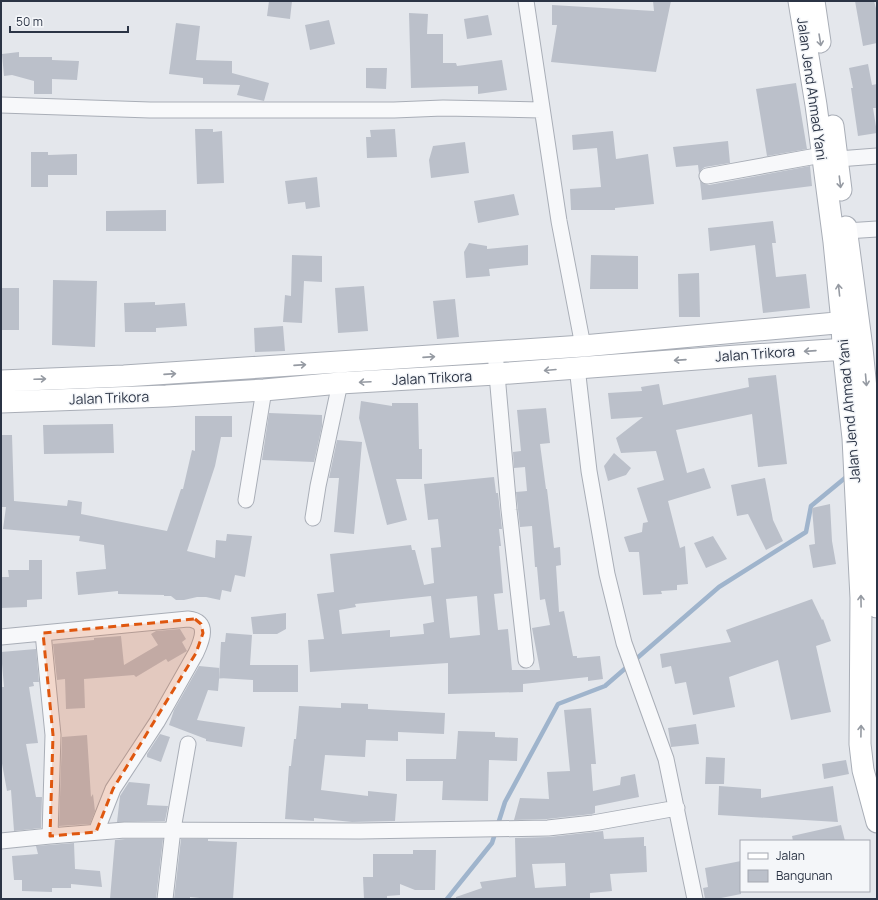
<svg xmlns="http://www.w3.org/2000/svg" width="878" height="900" viewBox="0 0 878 900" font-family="Manrope,sans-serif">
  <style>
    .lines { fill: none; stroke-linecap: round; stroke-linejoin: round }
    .stream { stroke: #9fb4cc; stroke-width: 4.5 }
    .building { fill: #bbc0ca; fill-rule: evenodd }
    .minor-casing { stroke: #a9aeb7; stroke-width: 17 }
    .secondary-casing { stroke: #a9aeb7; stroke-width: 23 }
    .minor { stroke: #f7f8fa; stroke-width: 15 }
    .secondary { stroke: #fff; stroke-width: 21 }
    .oneway { stroke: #959aa2 }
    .marked { fill: #df570f; fill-opacity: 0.2; stroke: #df570f; stroke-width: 3; stroke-dasharray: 8 5; stroke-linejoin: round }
    .labels { text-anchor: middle; stroke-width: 3; stroke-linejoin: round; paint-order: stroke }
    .street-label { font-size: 14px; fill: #2b3445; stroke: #f4f6f9 }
  </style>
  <rect width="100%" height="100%" fill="#e4e7ec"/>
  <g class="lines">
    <path class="stream" d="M447,899l45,-56 13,-41 53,-98 47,-18 114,-99 87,-55 5,-26 34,-28"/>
  </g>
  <path class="building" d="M269,1h23l-2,18 -23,-3z
    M653,1h18l-15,71 -105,-10 6,-37h-5v-20l102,6z
    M855,1h19l3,11v31l-14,3z
    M409,13l19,1 -1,20h16v29h13l1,3 45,-6 5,30 -29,4v-8l-67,2z
    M488,15l4,20 -25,4 -3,-20z
    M329,20l6,24 -25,6 -5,-25z
    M176,23l24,3 -4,34 36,1v12l37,10 -5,18 -27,-6 3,-10 -37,-1v-6l-34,-4z
    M19,52v5h33v3l27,1 -2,19 -25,-1v15h-18v-13l-22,-6 -8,1 -2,-22z
    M868,64l4,21 5,-1v24h-4l4,25 -19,3 -7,-48h2l-4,-20z
    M366,68h21l-1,21 -20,-1z
    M796,83l11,66 -40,7 -11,-67z
    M195,129h18v3l9,-1 2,52 -27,1z
    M395,129l2,28 -30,1 -1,-21h5l-1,-7z
    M613,131l3,28 32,-5 6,50 -39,4v2h-44l-1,-21 31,-2 -4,-39 -24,2 -1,-15z
    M728,141l2,22 -25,4 -3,2 -3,4 -1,-8 -22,2 -3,-20z
    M465,142l4,31 -38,5 -2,-18 4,-14z
    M31,152h17v3l29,-1v21h-29v12h-17z
    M810,166l2,20 -110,14 -2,-19 4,3 5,1z
    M317,177l3,30 -14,2 -1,-7 -17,2 -3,-23z
    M514,194l5,21 -41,8 -4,-22z
    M166,210v21h-60v-20z
    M773,221l3,22h-4l4,34 30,-3 4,34 -47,5 -8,-68 -45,6 -2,-23z
    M469,243l18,3v3l41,-4v20l-39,4 1,7 -24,2 -2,-26z
    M292,255l30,1v26l-18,-1 -2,42 -19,-1 2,-27 6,1z
    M591,255l47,1v33h-48z
    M699,273l1,44h-21l-1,-43z
    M53,280l44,1 -2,66 -43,-2z
    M364,286l4,45 -30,2 -3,-45z
    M1,288h18v42h-18z
    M455,299l4,38 -22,2 -4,-38z
    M155,302v3l30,-2 2,23 -31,2v4h-31l-1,-29z
    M283,326l2,25 -30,1 -1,-24z
    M776,375l11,89 -29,3 -6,-53 -76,16 11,43 17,-5 7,20 -43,13 12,47 5,-2 3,38 -11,1v5l-16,1 1,3 -19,1 -4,-43h-10l-5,-15 18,-5 1,-9 5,-1 -11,-34 27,-8 -8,-29 -35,2 -5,-15 27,-21 -32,2 -3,-26 34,-2 -1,-4 18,-3 4,21 86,-18 -1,-9z
    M361,401l31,5v-3h26l1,46h3v30h-26l11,41 -20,5 -28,-107z
    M546,408l4,35 -10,1 6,45h1l7,59 6,-1 1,18 -5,1 3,46 5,-1 9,45h4v2l23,-2 3,23 -15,2v-4l-65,7v8l-75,2v-31l-138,9 -2,-32 16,-1 -7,-45 17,-2 -4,-38 81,-9 1,5h3l9,35 10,-2 -3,-35 10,-1 -3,-28 -10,1 -4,-36 70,-7 2,16h2l4,36h-3l2,17h-2l4,47 -9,1 4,36 10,-1 4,41h28l-8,-42 18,-3 -5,-26 -5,1 -3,-33h-2l-3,-41 -12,1 -4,-35 11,-1 -2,-24 -11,1 -1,-16 8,-1 -4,-41zM431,596l3,26 -11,2 1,10 -34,3v-7l-48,4 -3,-24 17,-3 -1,-3zM477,596l3,39 -30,3 -4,-39z
    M269,413l53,2v11l-8,36 -52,-2z
    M195,416h37v21h-11l-6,29 -28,85 28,7 1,-18 10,1 1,-7 25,2 -7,41 -10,-2 -4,17 -9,-2 -2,10 -14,-3h-9l-13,3h-8l-5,-4h-7v-1l-46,-1v-3l-40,4 -2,-23 30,-3 -2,-24 -25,-4 1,-5 -77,-7 3,-22h-5v-72h11l2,66 53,5 1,-6 14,2 -1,12 86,17 14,-42h2l9,-39 3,1z
    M113,424l1,29 -70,1 -1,-29z
    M337,440l25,2 -8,92 -20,-2 5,-54h-10z
    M614,453l17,15 -5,7 -18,6 -4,-15z
    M765,478l8,42 10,21 -17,9 -18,-36 -11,2 -6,-31z
    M830,504l2,37 4,23 -23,4 -4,-23 6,-1 -3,-36z
    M713,536l14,23 -21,9 -12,-25z
    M29,560h13v39l-15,1v7l-26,1v-31h8l-1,-7h21z
    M812,599l10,21 1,-1 8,22 -15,5 15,66 -40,8 -13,-60 -49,17 6,30 -42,8 -7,-33 -11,2 -4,-18 -9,2 -2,-14 71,-12 -5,-12z
    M286,613v16l-9,5h-24l-2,-17z
    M180,629l6,10 -4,3 5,9 -19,11 -2,-3 -30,18 -2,-2 -50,4 1,29 -19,1 -1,-30 -8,1 -4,-36 41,-4v-2l27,-2 3,29 34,-20 -7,-11 5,-3z
    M226,633l26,2 -2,30h48v27h-45v-12l-34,-2 2,-36h4z
    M36,649l3,33h-6l1,4 -5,1 9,56 -12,1 10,53h6l-1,31 -27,3 -3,-41 -4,1 -6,-33v-71h3l-3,-35z
    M199,666l21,2 -2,23 -10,-1 -11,30 48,7 -3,20 -36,-6v-2l-37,-14 5,-15z
    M341,703l27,1v5l77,4 -1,21 -46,-2v9l-32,-1 -1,17 -40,-2 -4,35 47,6v-5l29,3 -2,27 -43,1 -38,-4v3l-29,-2 4,-53h2l3,-27h2l3,-33 42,2z
    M591,708l5,56h-5l2,27 27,-6 1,-8 14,-3 4,23 -44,9v7l-3,1 -45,5 -33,1 6,-22 29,1 -2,-27 23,-1 -6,-61z
    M696,724l3,20 -28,3 -3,-19z
    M458,731l37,1v5l23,1 -1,23 -28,-1 -1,41 -46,-1 1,-19h-37v-22h50z
    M160,734l10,3 -9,25 -14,-5v-3z
    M87,735l4,62 2,-3 2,17 -5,13 -31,2 3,-89z
    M706,757l19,1 -1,26h-19z
    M846,760l3,14 -25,5 -2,-15z
    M129,782l21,2 -3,21 21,1 -3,15 -48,1 3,-26z
    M719,786l42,3v9l72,-12 5,36 -120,-7z
    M841,825l4,16h-52l-1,-5z
    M603,831l1,8 40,-2v9h2l1,26 -37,2 2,17 -22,2v6h-134v-2l26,-9 -2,-6 36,-5 -1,-39 34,-1zM565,863l1,23 -31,2 -3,-24z
    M125,839h38l-7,60h-46l5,-59z
    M181,839h27v2l29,1 -4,57h-24l-19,-2v2h-16z
    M74,843l1,26 25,2 2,16 -31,-3v4h-19v4l-30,-1v-11h-8l-2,-24 26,-2 -2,-8z
    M413,850h23l-1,40h-20l-15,-6v11l-13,1v3h-23l-1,-22h10v-23h40z
    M741,861v33l-25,5h-11l-2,-11 5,-1 -3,-19z"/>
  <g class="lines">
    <defs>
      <path id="minor" d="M526,1l33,220 24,125
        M1,105l149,5h244l49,-2 98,2
        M838,159l39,-3
        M707,176l115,-21
        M846,231l31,-2
        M495,352l14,158 17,150
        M577,367l12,104 18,103 17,69 42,116 29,140
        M246,500l18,-110
        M313,518l5,-32 22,-103
        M43,633l10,102 -3,101
        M1,637l187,-18c22,2 14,21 8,34l-39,69 -44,67 -17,43
        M1,841l49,-5 75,-6 235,1 188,-3 45,-5 84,-15
        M165,899l8,-70 15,-85"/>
      <path id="secondary" d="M799,1l17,104 18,137 8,80 1,26 10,90 8,160 -1,146 3,26 14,52
        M814,1l6,41
        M833,126l8,64
        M846,227l16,121 8,82 7,177
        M1,381l123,-5 459,-30 275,-25
        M1,402l165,-6 98,-6 76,-7 156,-9 241,-18 125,-8"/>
    </defs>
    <use href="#minor" class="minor-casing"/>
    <use href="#secondary" class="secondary-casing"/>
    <use href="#minor" class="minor"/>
    <use href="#secondary" class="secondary"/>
  </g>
  <defs><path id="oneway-shaft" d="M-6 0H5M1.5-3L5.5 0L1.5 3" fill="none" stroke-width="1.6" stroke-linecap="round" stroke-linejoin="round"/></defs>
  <g class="oneway">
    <use href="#oneway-shaft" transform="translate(820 40) rotate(81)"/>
    <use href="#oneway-shaft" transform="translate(840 182) rotate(83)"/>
    <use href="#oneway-shaft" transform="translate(839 290) rotate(-96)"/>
    <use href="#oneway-shaft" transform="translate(810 351) rotate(176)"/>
    <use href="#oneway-shaft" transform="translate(429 357) rotate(-4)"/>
    <use href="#oneway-shaft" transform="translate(680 360) rotate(176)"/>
    <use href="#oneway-shaft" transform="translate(300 365) rotate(-4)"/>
    <use href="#oneway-shaft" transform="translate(550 370) rotate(175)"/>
    <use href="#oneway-shaft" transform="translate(170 374) rotate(-4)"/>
    <use href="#oneway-shaft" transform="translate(40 379) rotate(-2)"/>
    <use href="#oneway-shaft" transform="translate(866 380) rotate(85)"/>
    <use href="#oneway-shaft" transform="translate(365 382) rotate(177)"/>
    <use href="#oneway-shaft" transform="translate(861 601) rotate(-91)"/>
    <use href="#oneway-shaft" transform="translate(861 731) rotate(-89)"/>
  </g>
  <path class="marked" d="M195,619l6,5 2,9 -7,20 -83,136 -17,43 -46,4 3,-101 -10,-102z"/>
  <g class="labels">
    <g class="street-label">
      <text transform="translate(812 89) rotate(82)" y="5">Jalan Jend Ahmad Yani</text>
      <text transform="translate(755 354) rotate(-4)" y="5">Jalan Trikora</text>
      <text transform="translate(432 378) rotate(-3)" y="5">Jalan Trikora</text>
      <text transform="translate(109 398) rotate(-2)" y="5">Jalan Trikora</text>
      <text transform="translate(849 411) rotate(-95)" y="5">Jalan Jend Ahmad Yani</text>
    </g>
  </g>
  <rect width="878" height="900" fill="none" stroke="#2b3445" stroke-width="4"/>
  <rect x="740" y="840" width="130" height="52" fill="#f4f6f9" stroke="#a4a8b1"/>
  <rect x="748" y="853" width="20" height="6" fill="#ffffff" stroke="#a4a8b1"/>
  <text x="776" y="860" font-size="12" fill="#2b3445">Jalan</text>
  <rect x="748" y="870" width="20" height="12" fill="#bbc0ca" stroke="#a4a8b1"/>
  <text x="776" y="880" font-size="12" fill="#2b3445">Bangunan</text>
  <path d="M10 26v6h118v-6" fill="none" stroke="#2b3445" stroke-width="2"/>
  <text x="16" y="26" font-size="12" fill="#2b3445" stroke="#f4f6f9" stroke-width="3" paint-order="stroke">50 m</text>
</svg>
